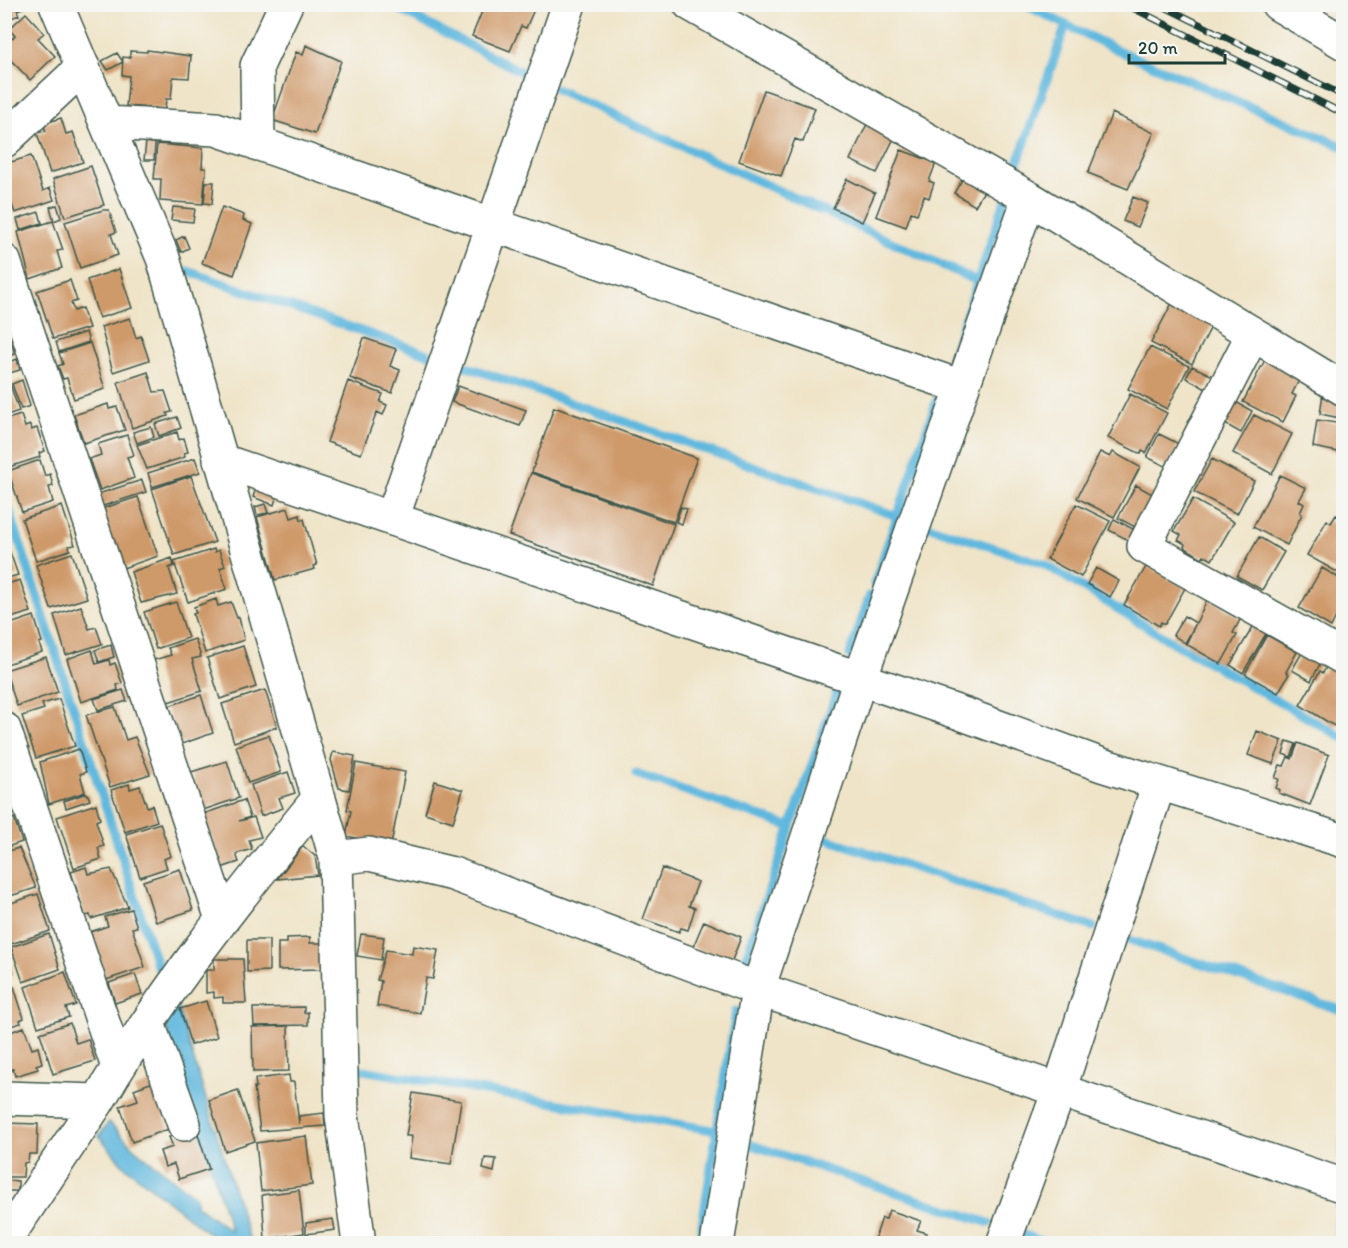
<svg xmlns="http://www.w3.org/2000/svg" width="1348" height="1248" viewBox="0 0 1348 1248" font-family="Itim,sans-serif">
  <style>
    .water { fill: #61b8de; stroke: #407a89; stroke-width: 1.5 }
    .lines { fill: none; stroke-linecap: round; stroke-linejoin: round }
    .stream { stroke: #61b8de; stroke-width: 9 }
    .building { fill: #cf9a6b }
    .minor-casing { stroke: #3e564a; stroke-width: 36 }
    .minor { stroke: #fff; stroke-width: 33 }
    .rail-casing { stroke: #1f3d34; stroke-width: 7 }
    .rail { stroke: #f6f6f2; stroke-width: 4.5; stroke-dasharray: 14; stroke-linecap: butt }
  </style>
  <rect width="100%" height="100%" fill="#f6f6f2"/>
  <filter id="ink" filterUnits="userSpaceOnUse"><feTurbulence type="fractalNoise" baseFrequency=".0167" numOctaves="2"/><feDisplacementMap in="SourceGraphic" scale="12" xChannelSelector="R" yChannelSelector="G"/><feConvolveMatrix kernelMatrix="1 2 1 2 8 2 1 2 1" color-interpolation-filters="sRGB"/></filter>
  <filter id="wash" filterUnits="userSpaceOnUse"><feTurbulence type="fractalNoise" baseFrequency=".008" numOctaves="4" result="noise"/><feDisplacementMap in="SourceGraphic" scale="24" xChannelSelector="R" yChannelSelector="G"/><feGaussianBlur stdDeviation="1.35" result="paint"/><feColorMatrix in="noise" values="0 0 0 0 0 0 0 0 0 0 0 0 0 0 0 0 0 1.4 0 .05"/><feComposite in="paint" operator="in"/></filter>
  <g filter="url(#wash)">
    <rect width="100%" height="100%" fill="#efe4c8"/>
    <path class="water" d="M176,1002l72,233 6,8h-33l-98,-78 -24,-29 10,-14 25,26 62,49v8l35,26 -68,-214z"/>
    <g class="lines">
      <path class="stream" d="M388,4l138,70
        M1023,4l101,49 220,94
        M556,89l421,192
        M1018,162l48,-137
        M187,271l241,83
        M953,354l52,-153
        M462,365l435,151
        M4,494l154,474
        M931,527l113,37 123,75 177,99
        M874,584l63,-184
        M850,655l20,-60
        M636,774l155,53
        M818,836l275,91
        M1124,938l220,73
        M744,963l96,-280
        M357,1069l361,62
        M749,1144l240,79
        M1343,1157l1,-17
        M1023,1235l29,9
        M699,1244l37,-233
        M1338,1244l2,-38"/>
    </g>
    <g id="blocks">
      <path class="building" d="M485,4l51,1 -10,23 -5,-2 -11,25 -38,-15z
        M4,5h26l-13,5 2,5 -15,6z
        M26,13l18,20 -6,5 17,18 -25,24 -26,-27v-7l11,-10 -6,-7z
        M306,45l35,16 -26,73 -43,-14 24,-68 7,3z
        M147,50l44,6 -2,22 -16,-1 -2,22h-5l-1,10 -39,-3 3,-30 -7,-1 1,-18 7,1v-7l17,1z
        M117,53l6,9 -15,8 -6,-9z
        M764,90l51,18 -12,34 -8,-3 -14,37 -42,-15z
        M1112,113l42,20 -26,56 -40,-16z
        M61,118l5,16 7,-2 10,30 -33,11 -13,-40 9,-2 -3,-7z
        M868,122l27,14 -18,37 -27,-13z
        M146,142l9,1 -1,17h-10z
        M157,144l46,4 -1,20h4l-3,36 -43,-3 1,-22h-7z
        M901,150l35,13 -7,18 5,2 -5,15 -5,-2 -7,18 -6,-2 -5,15 -30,-11z
        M31,156l12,35 7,-3 4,12 -39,13 -11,-32v-17z
        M91,166l13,39 -39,12 -12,-38z
        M966,173l21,13 -12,20 -21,-13z
        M847,179l28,14 -13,29 -29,-14z
        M206,182h8l-2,22 -8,-1z
        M1133,197l15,6 -10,24 -15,-6z
        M57,205l4,13 -7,3 -4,-14z
        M173,207l22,2 -2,13 -22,-2z
        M222,207l22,8 -1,5 9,4 -18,51 -32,-12z
        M103,210h6l7,22 -5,2 7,21 -38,13 -15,-46z
        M39,212l3,11 -22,7 -3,-11z
        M53,221l10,29 -6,1 5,17 -32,11 -12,-47z
        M184,236l5,12 -8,4 -5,-12z
        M119,269l13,39 -33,10 -12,-38z
        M70,280l7,21 -6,2 3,8 8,-3 7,20 -36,11 -16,-48z
        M1173,301l41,20 -22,43 -41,-21z
        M130,318l6,20 5,-2 8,24 -36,12 -12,-45z
        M86,332l3,10 -30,10 -3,-10z
        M364,338l32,11 -6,17 10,4 -8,23 -42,-15z
        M10,339l5,15 -11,4v-16z
        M90,343l15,46 -31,10 -7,-21 -4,1 -5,-13 5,-2 -4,-11z
        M1150,347l39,19 -22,43 -39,-20z
        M1266,358l35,18 -9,18 4,2 -13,26 -40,-20z
        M17,359l3,11 -11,3 -3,-10z
        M4,366l15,45 -15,5z
        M1192,366l21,10 -7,13 -20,-11z
        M148,372l6,20 11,-1 7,21 -5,1 1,3 -36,12 -14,-46z
        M22,380l8,26 -9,3 -9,-25z
        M348,381l35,13 -3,8 7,3 -4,10 -6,-3 -16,42 -34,-12z
        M458,386l68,24 -6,16 -68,-24z
        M1323,393l20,3 -3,22 -20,-4z
        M1130,394l37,19 -21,40 -4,-2 -1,3 -33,-16z
        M1236,402l16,9 -11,22 -16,-9z
        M108,404l1,5 8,-2 8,23 -41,13 -10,-28z
        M554,407l143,51 -23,64 -142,-50z
        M21,415l4,12 5,-2 1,5 6,-2 8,23 -6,2 1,4 -34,11 -2,-48z
        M1254,415l38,19 -20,40 -39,-21z
        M177,417l4,11 -22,8 -4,-12z
        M1317,420l26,4 -5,28 -25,-5z
        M151,427l3,10 -17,6 -4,-11z
        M177,432l2,8 5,-2 4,14 -4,1 1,4 -38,12 -10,-24z
        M1159,434l20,10 -12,23 -20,-10z
        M127,435l7,20 -7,2 7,21 -34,12 -11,-31 12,-4 -3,-11z
        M1100,452l10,5 3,-5 27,15 -26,50 -37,-19z
        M195,458l5,14 -48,15 -4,-14z
        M1212,459l42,22 -17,33 -43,-22z
        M40,460l5,16 5,-2 3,12 -4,1 4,15 -31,10 -14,-41z
        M531,473l143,51 -21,62 -144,-51z
        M1280,475l26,13 -7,13 5,3 -4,9 2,1 -15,31 -34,-18z
        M191,476l24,66 -41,13 -22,-66z
        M142,480l4,12 -46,15 -5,-12z
        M1136,485l18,10 -17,33 -19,-10z
        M256,488l21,7 -3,10 -21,-8z
        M138,497l20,59 -38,13 -19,-60z
        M1193,499l41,23 -22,38 -8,-5 -2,3 -18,-11 1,-3 -7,-4 3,-5 -7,-4z
        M265,504l3,9 -11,2 -2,-8z
        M1076,504l34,17 -29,56 -34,-18z
        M62,506l13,39 -6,1 1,4 -34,11 -14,-42z
        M681,507l6,2 -5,15 -6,-2z
        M288,508l3,10 9,-3 1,5 3,-1 13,46 -3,1 1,3 -40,11 -18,-63z
        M1336,515l8,4v57l-37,-21 20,-35 4,3z
        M1114,519l23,12 -5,11 -23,-12z
        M4,535l14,40 -14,4z
        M1259,537l25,15 -22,38 -25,-14z
        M214,549l1,3 4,-2 6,16 -5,2 7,21 -39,13 -14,-40z
        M72,553l15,45 -36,11 -15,-44z
        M172,558l2,8 -5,2 8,26 -36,9 -10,-31z
        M1147,565l38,23 -20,36 -4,-2 -2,4 -35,-21z
        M1096,568l23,13 -9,16 -23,-13z
        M1322,568l22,13v35l-3,4 -5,-3 -5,10 -32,-19z
        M20,580l11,32 -27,8v-35z
        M1208,598l33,20 -8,15 4,2 -16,29 -35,-20z
        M216,599l2,7 13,-4 6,16 2,-1 5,23 -39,13 -12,-39 3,-1 -2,-6z
        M176,602l12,36 -32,11 -12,-37z
        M81,606l8,23 7,-2 6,17 -36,11 -12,-40z
        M34,616l8,26 -3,1 3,9 -38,13v-39z
        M1184,616l12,7 -11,20 -12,-8z
        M1254,625l13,7 -24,41 -13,-8z
        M1267,635l30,17 -11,20 3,2 -11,19 -33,-19z
        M195,639l6,18 -9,2 10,32 -37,12 -11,-43 17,-5 -3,-7z
        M111,645l3,12 -15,5 -4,-12z
        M243,646l13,41 -36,12 -13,-41z
        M92,650l4,14 13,-4 1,5 5,-2 7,20 -5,2 1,5 -37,12 -14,-43z
        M1303,651l18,11 -10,19 -19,-11z
        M46,657l12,35 -41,14 -12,-36z
        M1327,666l17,9v39l-8,13 -36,-22 20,-34 3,2z
        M123,690l4,11 -29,9 -4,-11z
        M265,690l12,37 -43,15 -12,-38z
        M201,695l12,38 -34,12 -13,-38z
        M59,699l16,47 -39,12 -14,-42 22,-7 -2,-5z
        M115,707l11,33 9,-3 15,37 -40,13 -24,-72z
        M1257,731l25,10 -9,23 -25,-9z
        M269,735l12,37 -33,11 -12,-37z
        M1287,741l9,3 -5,13 -8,-3z
        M1298,743l31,12 -19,50 -31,-12 1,-3 -4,-2 3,-9 -4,-1 5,-13 4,1 4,-9 4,2z
        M79,749l7,23 -6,2 5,18 -36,12 -9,-42z
        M333,752l22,4 -6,34 -10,-2 -8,-28z
        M227,761l12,37 -36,12 -12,-38z
        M356,763l49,9 -14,73 -45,-9 5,-25 -4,-1z
        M288,772l7,21 -16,5 4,10 -22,8 -10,-31z
        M435,781l28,9 -10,32 -28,-9z
        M129,784l1,5 10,-3 7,21 5,-2 5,16 -32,11 -14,-42z
        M87,793l3,7 -24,8 -2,-7z
        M244,800l6,17 -11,4 15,-4 7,20 -12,3 3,9 -16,5 3,8 -18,6 -18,-54z
        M96,804l4,15 -4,2 8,25 -6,2 3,11 -27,9 -17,-51z
        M14,818l8,24 -18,6v-26z
        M160,823l11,33 -7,3 3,9 -27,9 -14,-43z
        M303,846l12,10 3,19 -41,4z
        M19,848l17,40 -32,10v-46z
        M86,867l2,7 23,-5 17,38 -37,12 -1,-4 -5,1 -14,-44z
        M662,868l36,14 -9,24 6,2 -7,22 -7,-2 -2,4 -36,-13z
        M180,869l13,41 -37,12 -13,-41z
        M38,894l12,37 -39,13 -6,-20v-19z
        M131,909l6,18 -5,1 13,39 -39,13 -16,-48 18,-6 -3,-9z
        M704,921l37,16 -10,26 -38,-16z
        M49,934l11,35 -37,13 -12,-35z
        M361,934l23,3 -3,23 -24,-4z
        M310,937v6h11l1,26 -44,1v-27h9v-5z
        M247,940h22v31l-22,1z
        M6,945l7,28 -9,3v-30z
        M413,946l25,4 -5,29 -7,-1 -6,35 -43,-7 4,-25 -4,-1 9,-30 26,4z
        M214,959h29l3,44h-23v-6l-9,1v-6l-8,1v-23h8z
        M65,972l11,33 -10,3 3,9 -31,10 -13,-40z
        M135,974l7,20 -27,9 -6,-20z
        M14,987l10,31 -4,2 1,3 -17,5v-38z
        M206,1001l11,36 -26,8 -11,-36z
        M304,1007v6l4,-1v13l-54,1 -1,-18z
        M70,1023l6,20 12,-4 7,22 -42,13 -13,-41z
        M288,1026l1,45 -36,1 -1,-45z
        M24,1027l8,22 6,-2 4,16 -6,2 2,4 -23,7 -2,-7 -8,3v-38z
        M289,1075l1,7h4l5,42v-8l25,-3 1,13 -65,5 -6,-44h2l-1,-8z
        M153,1082l16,47 -37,13 -12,-36 18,-6 -4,-11z
        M238,1090l17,51 -30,10 -16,-51z
        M413,1093l48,8 -10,63 -42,-6 3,-22h-6z
        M4,1123l34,1 -1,30h-8l-1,8 -4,1 -1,14h-19z
        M197,1131l12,38 -30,10 -5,-15 -9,3 -5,-16 13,-4 -4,-10z
        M306,1136l6,49 -51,6 -5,-48z
        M485,1158l11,1 -2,13 -11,-3z
        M4,1180l14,1v10h-14z
        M299,1190l5,43 -39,6 -3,-44z
        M889,1210l32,11 -4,9 10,3 -4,11h-50l9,-26 4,1z
        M333,1219l2,11 -29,4v-11z"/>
    </g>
  </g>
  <g filter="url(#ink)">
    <use href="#blocks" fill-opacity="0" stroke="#3e564a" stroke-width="1.5"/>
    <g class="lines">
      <defs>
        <path id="minor" d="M56,4l107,254 173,600 6,257 17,129
          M690,4l339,194 315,191
          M1278,4l66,39
          M107,123l109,6 746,258
          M4,141l79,-74
          M258,144l-1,-78 29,-62
          M4,261l218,658
          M1253,334l-109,212 200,112
          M220,460l743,254 139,51 242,76
          M392,519l177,-515
          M4,729l114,338
          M336,858l33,-4 84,20 305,115 586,197
          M148,1023l36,101
          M4,1098l94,3c63,-108 142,-206 221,-303
          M4,1242l94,-141
          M717,1244l41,-255 102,-310 169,-481
          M1003,1244l56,-153 100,-308"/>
      </defs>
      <use href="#minor" class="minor-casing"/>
      <use href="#minor" class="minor"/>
      <defs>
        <path id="rail" d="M1125,4l219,110
          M1159,4l185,92"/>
      </defs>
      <use href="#rail" class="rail-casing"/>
      <use href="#rail" class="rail"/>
    </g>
  </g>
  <rect width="1348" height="1248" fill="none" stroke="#f6f6f2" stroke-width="24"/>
  <path d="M1129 54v9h96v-9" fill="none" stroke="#1f3d34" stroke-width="3"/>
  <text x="1138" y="54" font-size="18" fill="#1f3d34" stroke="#f6f6f2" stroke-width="4.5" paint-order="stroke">20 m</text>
</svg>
